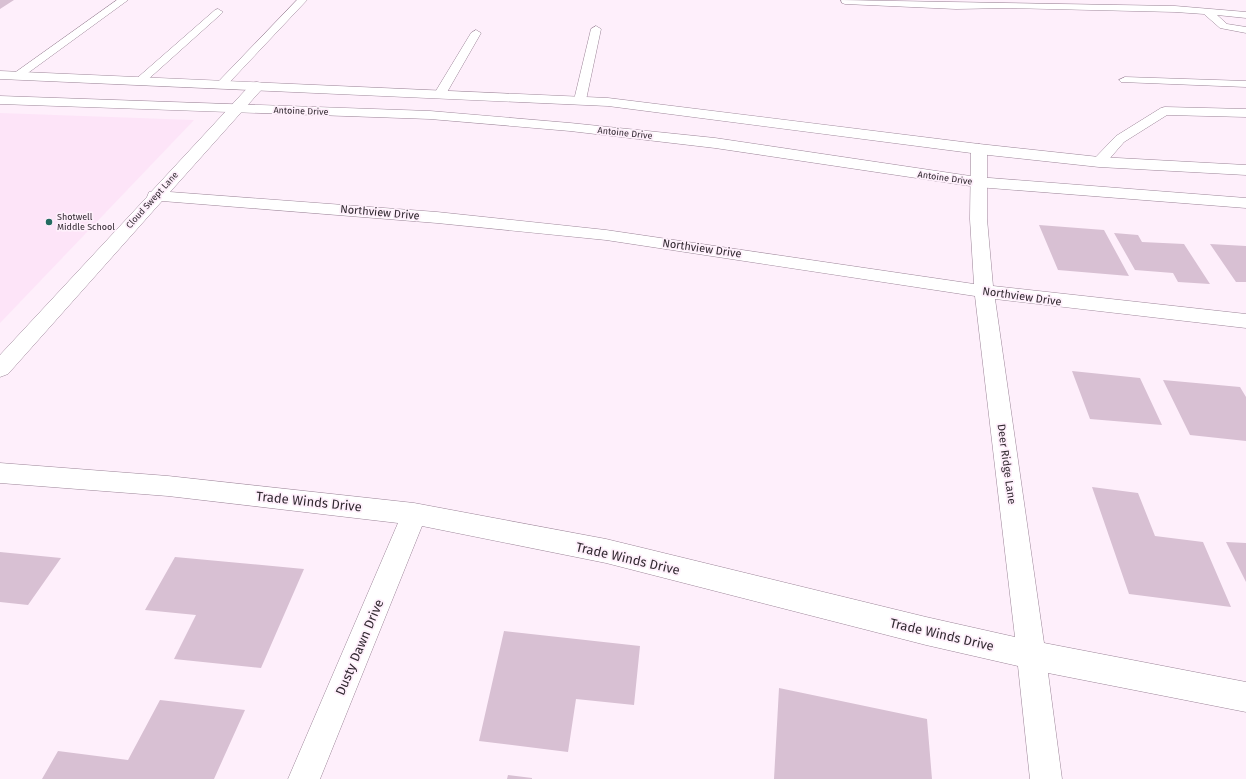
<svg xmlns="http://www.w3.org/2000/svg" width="1246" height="779" viewBox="0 0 1246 779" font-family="'Fira Sans',sans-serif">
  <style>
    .built { fill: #fde4f8 }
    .building { fill: #d8c0d3 }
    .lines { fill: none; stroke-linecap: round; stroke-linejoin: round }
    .lane-casing { stroke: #9c8598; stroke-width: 1 }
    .street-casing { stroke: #9c8598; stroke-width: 1 }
    .secondary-casing { stroke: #9c8598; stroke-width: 1 }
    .lane { fill: #fff; fill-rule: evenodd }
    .street { fill: #fff; fill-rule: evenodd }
    .secondary { fill: #fff; fill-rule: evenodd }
    .poi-dot { fill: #236b61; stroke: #feeffb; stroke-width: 1.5 }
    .labels { text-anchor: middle; stroke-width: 3.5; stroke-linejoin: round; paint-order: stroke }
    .far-street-label { font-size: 9px; fill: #312830; stroke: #feeffb }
    .far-poi-label { font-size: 9px; fill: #312830; stroke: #feeffb; text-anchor: start }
    .street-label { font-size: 11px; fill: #312830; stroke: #feeffb }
    .near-street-label { font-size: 13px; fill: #312830; stroke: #feeffb }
  </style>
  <rect width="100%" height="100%" fill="#feeffb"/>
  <path class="built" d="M0,113l194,7 -194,203z"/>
  <path class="building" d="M0,0h14l-14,9z
    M1039,225l65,5 25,46 -71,-6z
    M1114,233l24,2 4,7 42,2 26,40 -32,-2 -5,-9 -38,-3z
    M1210,244l36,2v36h-10z
    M1072,371l68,7 22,47 -72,-6z
    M1163,380l77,7 6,10v44l-56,-6z
    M1092,487l46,6 17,43 48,6 28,65 -102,-13z
    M1226,542l20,1v39z
    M0,552l61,6 -33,47 -28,-3z
    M175,557l129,12 -43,99 -87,-9 22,-44 -51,-5z
    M504,631l136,15 -6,59 -58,-6 -8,53 -89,-11z
    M779,688l148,31 5,60h-158z
    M160,700l85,10 -31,69h-172l16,-28 70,9z
    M508,775l24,3v1h-25z"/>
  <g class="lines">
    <defs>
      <path id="lane" d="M117,0h11l-107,78h-8l-2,-2 2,-2z
        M297,0h10l-81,86h-8l-2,-2 2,-2z
        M841,0l334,6 71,6v6l-29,-3 10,9 19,3v6l-26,-5 -16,-14 -29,-2 -166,-4 -53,1 -111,-5 -3,-1z
        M218,9l5,3 -2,2 -77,69h-8l-2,-2 2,-2 79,-69z
        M596,26l5,3 -15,71 -2,2h-8l-2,-2 17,-71z
        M476,30l5,3 -35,61 -2,2h-8l-2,-2 37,-61z
        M1125,77l121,4v6l-125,-5 -2,-2z
        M1165,107l81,2v8l-79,-2 -43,27 -20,23h-10l-1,-3 1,-3 22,-23 45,-28z"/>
      <path id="street" d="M257,82l5,1 2,3 -2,3 -92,103 267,20 169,18 368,54 -4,-65 1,-70 3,-3 5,-2 5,2 3,3v70l6,67 253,28v14l-251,-29 49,344 202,39v30l-198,-39 14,106h-32l-12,-113 -92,-21 -320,-82 -184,-37 -102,253h-32l110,-256 -230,-27 -168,-13v-20l168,13 246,27 192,36 320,78 89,20 -40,-341 -369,-56 -169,-17 -275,-22 -154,173 -8,3v-22l147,-158 2,-5h2l101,-109z"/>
      <path id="secondary" d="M0,71l608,27 371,46 120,13 147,8v10l-147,-8 -120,-13 -371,-48 -608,-27z
        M0,96l430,15 140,12 145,15 262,39 269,21v10l-269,-21 -262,-39 -145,-17 -140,-12 -430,-15z"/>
    </defs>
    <use href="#lane" class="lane-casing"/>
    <use href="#street" class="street-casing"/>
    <use href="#secondary" class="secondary-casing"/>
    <use href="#lane" class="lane"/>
    <use href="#street" class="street"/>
    <use href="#secondary" class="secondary"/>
  </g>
  <circle class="poi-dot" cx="49" cy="222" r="4"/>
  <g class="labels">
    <g class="far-street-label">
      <text transform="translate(301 111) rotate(2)" y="3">Antoine Drive</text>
      <text transform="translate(625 133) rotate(6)" y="3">Antoine Drive</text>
      <text transform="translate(945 178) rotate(8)" y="3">Antoine Drive</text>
      <text transform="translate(152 200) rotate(-48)" y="3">Cloud Swept Lane</text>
    </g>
    <g class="far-poi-label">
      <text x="57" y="220">Shotwell<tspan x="57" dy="10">Middle School</tspan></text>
    </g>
    <g class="street-label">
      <text transform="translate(380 212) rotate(5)" y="4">Northview Drive</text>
      <text transform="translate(702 248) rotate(8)" y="4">Northview Drive</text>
      <text transform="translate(1022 296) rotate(8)" y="4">Northview Drive</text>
      <text transform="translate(1007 464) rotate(82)" y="4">Deer Ridge Lane</text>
    </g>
    <g class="near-street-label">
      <text transform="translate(309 501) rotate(6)" y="5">Trade Winds Drive</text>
      <text transform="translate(628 558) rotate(13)" y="5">Trade Winds Drive</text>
      <text transform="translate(942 634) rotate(13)" y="5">Trade Winds Drive</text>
      <text transform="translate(359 647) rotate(-67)" y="5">Dusty Dawn Drive</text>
    </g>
  </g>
</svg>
